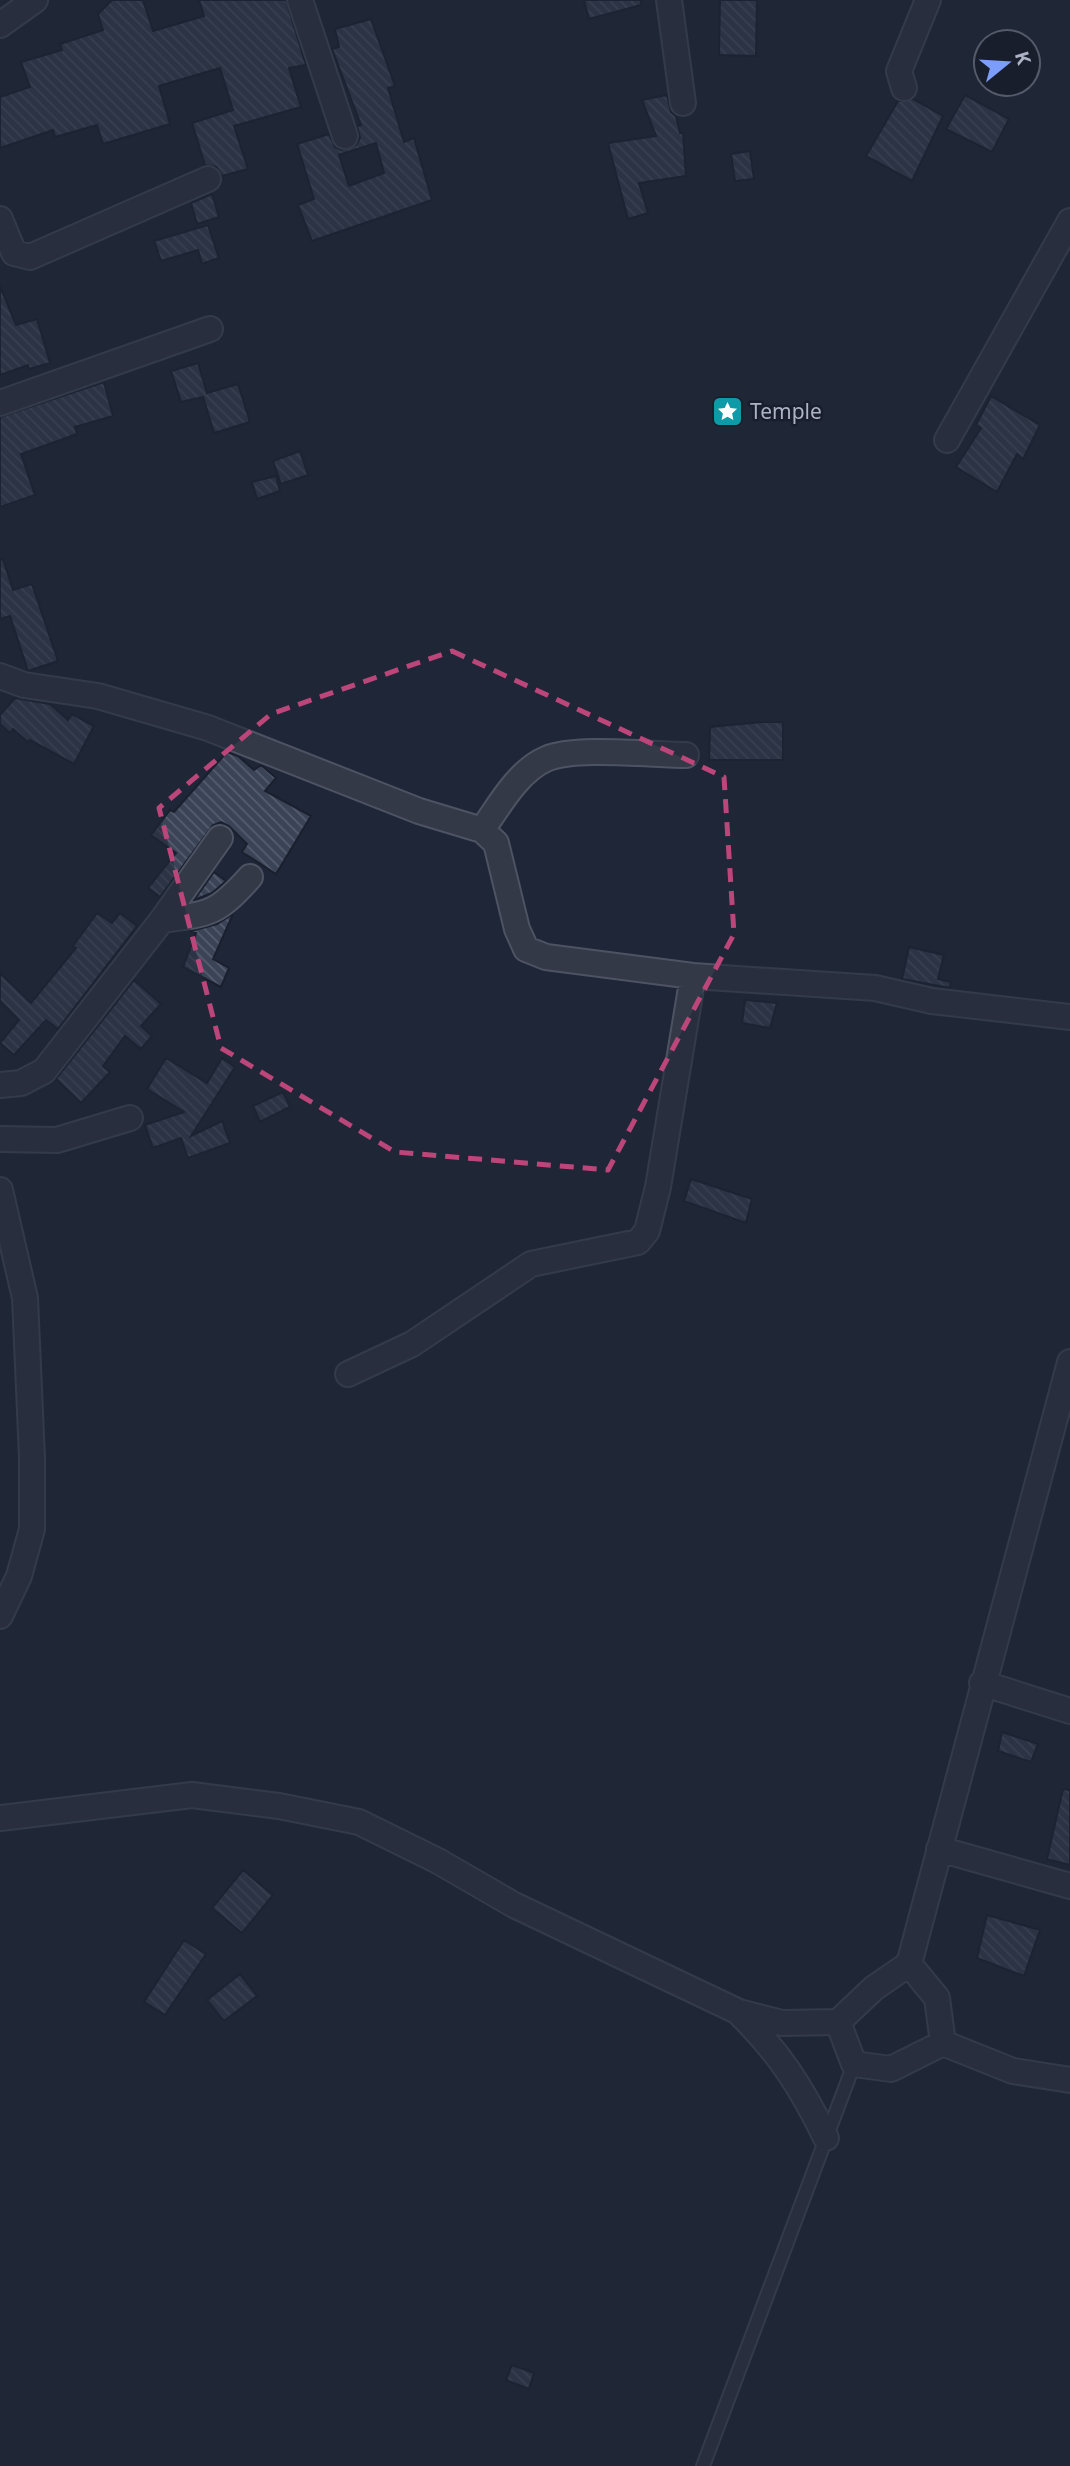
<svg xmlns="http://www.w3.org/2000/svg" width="1070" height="2466" viewBox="0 0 1070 2466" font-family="'Noto Sans',sans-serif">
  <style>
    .building { fill: url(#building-back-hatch); stroke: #1a202e; stroke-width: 2; fill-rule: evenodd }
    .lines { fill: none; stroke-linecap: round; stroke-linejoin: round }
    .service-casing { stroke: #4d5362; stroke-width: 16 }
    .minor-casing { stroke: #4d5362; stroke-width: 28 }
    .service { stroke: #333947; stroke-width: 12 }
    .minor { stroke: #333947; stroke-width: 24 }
    .marked { fill: none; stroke: #bc467a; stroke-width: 5; stroke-dasharray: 14 9; stroke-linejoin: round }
    .labels { text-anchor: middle; stroke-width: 5; stroke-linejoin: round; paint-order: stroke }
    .poi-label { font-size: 21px; fill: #adb3c4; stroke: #181e2c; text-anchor: start }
  </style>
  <defs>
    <pattern id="building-back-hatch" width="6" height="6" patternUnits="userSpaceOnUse" patternTransform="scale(1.75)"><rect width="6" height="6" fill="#3b4457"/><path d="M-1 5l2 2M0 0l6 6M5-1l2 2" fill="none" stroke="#555d6e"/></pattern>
  </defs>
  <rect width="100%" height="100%" fill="#1f2637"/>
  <path class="building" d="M112,0h31l10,31 51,-15 -5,-16h87l20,65 -17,3 12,39 -67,19 14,43 -26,7 -6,-9 -11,-2 -13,-42 41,-13 -13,-42 -61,18 11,38 -67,20 -6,-19 -42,12 -2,-7 -53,18v-51l30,-10 -9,-25 41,-12 -2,-6 43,-14 -5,-16z
    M584,0h57v5l-52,14z
    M720,0h37l-1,56 -37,-1z
    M371,19l24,67 -7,2 16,54 10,-4 18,62 -120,41 -14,-36 16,-6 -17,-55 32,-10 6,13 6,3 15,-5 4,-7 -3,-12 4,-1 -29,-76 7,-2 -4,-18zM376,143l8,30 -35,13 -10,-31z
    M667,95l4,17 5,4 4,17h3l3,43 -47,7 9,30 -20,6 -20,-76 48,-7 -14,-36z
    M965,95l44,24 -17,33 -46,-23z
    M913,99l30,17 -31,65 -46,-25 32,-55z
    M750,151l4,28 -19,2 -4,-27z
    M212,194l7,23 -22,7 -6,-21z
    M208,225l11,33 -17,6 -4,-14 -37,11 -7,-20z
    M0,286l16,39 21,-6 13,44 -21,6 -1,-4 -28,10z
    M198,363l9,30 31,-9 12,38 -36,11 -11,-36 -22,5 -10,-31z
    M104,382l9,34 -38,11 2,7 -56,20 14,41 -35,12v-90z
    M991,396l49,29 -17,34 -6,-5 -20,38 -41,-25 25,-39 -5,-3z
    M300,451l8,24 -27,9 -8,-23z
    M276,476l4,15 -23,8 -5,-17z
    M3,559l10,31 19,-6 26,77 -30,10 -18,-55 -10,3v-59z
    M15,698l35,6 18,16 4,-6 22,12 -20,38 -44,-24 -2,2 -15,-13 -3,4 -10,-9v-9z
    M762,722h21v38h-74l1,-33z
    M227,752l11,4 16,14 7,-5 15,13 -11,13 46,25 -35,58 -34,-22 5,-8 -18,-18 -8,-4 -8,3 -53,72 -12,-9 28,-35 -25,-18 19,-25 4,2z
    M214,872l12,9 -14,12 -18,7z
    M97,913l15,10 8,-10 17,13 -79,103 -12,-9 -32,35 -14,-12 19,-23 -19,-19v-28l31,30 45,-55 -3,-2z
    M233,914l-20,45 16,9 -8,19 -38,-20 13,-34 -5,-2 26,-7z
    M909,947l35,8 -6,24 13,3 -1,6 -48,-9z
    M134,980l27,24 -20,22 11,10 -11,13 -16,-13 -22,30 7,6 -29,31 -25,-24z
    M745,1000l32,3 -7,25 -28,-5z
    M166,1058l41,25 15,-25 13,9 -44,69 31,-15 8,22 -42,15 -7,-20 -28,10 -8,-23 39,-13 -37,-23z
    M283,1092l7,15 -30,15 -7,-16z
    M691,1179l61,20 -6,24 -62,-22z
    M1002,1732l36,12 -7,18 -33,-11z
    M1063,1789l7,1v75l-23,-6z
    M243,1870l30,25 -31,38 -30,-25z
    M987,1915l53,15 -16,46 -47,-18z
    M184,1940l22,14 -41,61 -21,-13z
    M240,1974l17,22 -33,25 -17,-21z
    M512,2365l22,8 -5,16 -23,-9z"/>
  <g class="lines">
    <defs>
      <path id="service" d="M703,2466l151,-402"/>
      <path id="minor" d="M300,0l45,136
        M669,0l14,103
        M0,25l35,-25
        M904,88l-5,-17 29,-71
        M0,219l14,34 16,4 178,-78
        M0,403l210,-74
        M947,440l123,-219
        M0,676l24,9 74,11 110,32 211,83 63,19 14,13 21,86 9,20 20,8 147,19 182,12 57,13 138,16
        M482,830c17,-24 36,-59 64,-71 29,-13 107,-4 140,-4
        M162,920c48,-6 55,-6 88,-43
        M0,1085l21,-2 23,-12 118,-151 58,-82
        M0,1139l57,1 73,-22
        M0,1190l25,108 7,160v71l-13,47 -19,40
        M348,1374l64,-30 119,-80 107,-22 9,-11 11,-44 35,-211
        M982,1683l88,28
        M0,1818l192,-23 87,11 80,16 79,39 76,44 225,107 43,11 56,-1 16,42 37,5 52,-26 70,28 57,9
        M939,1849l131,37
        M909,1964l28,34 6,45
        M739,2013c40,39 63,75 87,125
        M838,2022l36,-34 35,-24 161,-602"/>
    </defs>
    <use href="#service" class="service-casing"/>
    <use href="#minor" class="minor-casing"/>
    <use href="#service" class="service"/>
    <use href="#minor" class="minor"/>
  </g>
  <path d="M0 0H1070V2466H0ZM452,651l272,126 10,157 -126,236 -213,-18 -174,-104 -62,-240 112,-94z" fill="#1f2637" fill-opacity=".55" fill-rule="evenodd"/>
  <path class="marked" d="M452,651l272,126 10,157 -126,236 -213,-18 -174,-104 -62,-240 112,-94z"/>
  <defs>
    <symbol id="sight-square" viewBox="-11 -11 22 22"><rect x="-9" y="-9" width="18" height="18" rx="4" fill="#0f9aa8" stroke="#181e2c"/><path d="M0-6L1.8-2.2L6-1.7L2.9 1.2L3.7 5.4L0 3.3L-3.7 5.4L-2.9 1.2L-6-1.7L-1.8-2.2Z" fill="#fff"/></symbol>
  </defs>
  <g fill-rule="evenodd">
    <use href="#sight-square" x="710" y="394" width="35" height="35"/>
  </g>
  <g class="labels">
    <g class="poi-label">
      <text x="750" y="419">Temple</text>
    </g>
  </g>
  <g transform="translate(1007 63) rotate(72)"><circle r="33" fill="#181e2c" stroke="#545a69" stroke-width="2"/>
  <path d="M0-5L12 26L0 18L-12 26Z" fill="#7c9efa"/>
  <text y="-10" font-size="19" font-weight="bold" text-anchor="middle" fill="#adb3c4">K</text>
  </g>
</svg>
